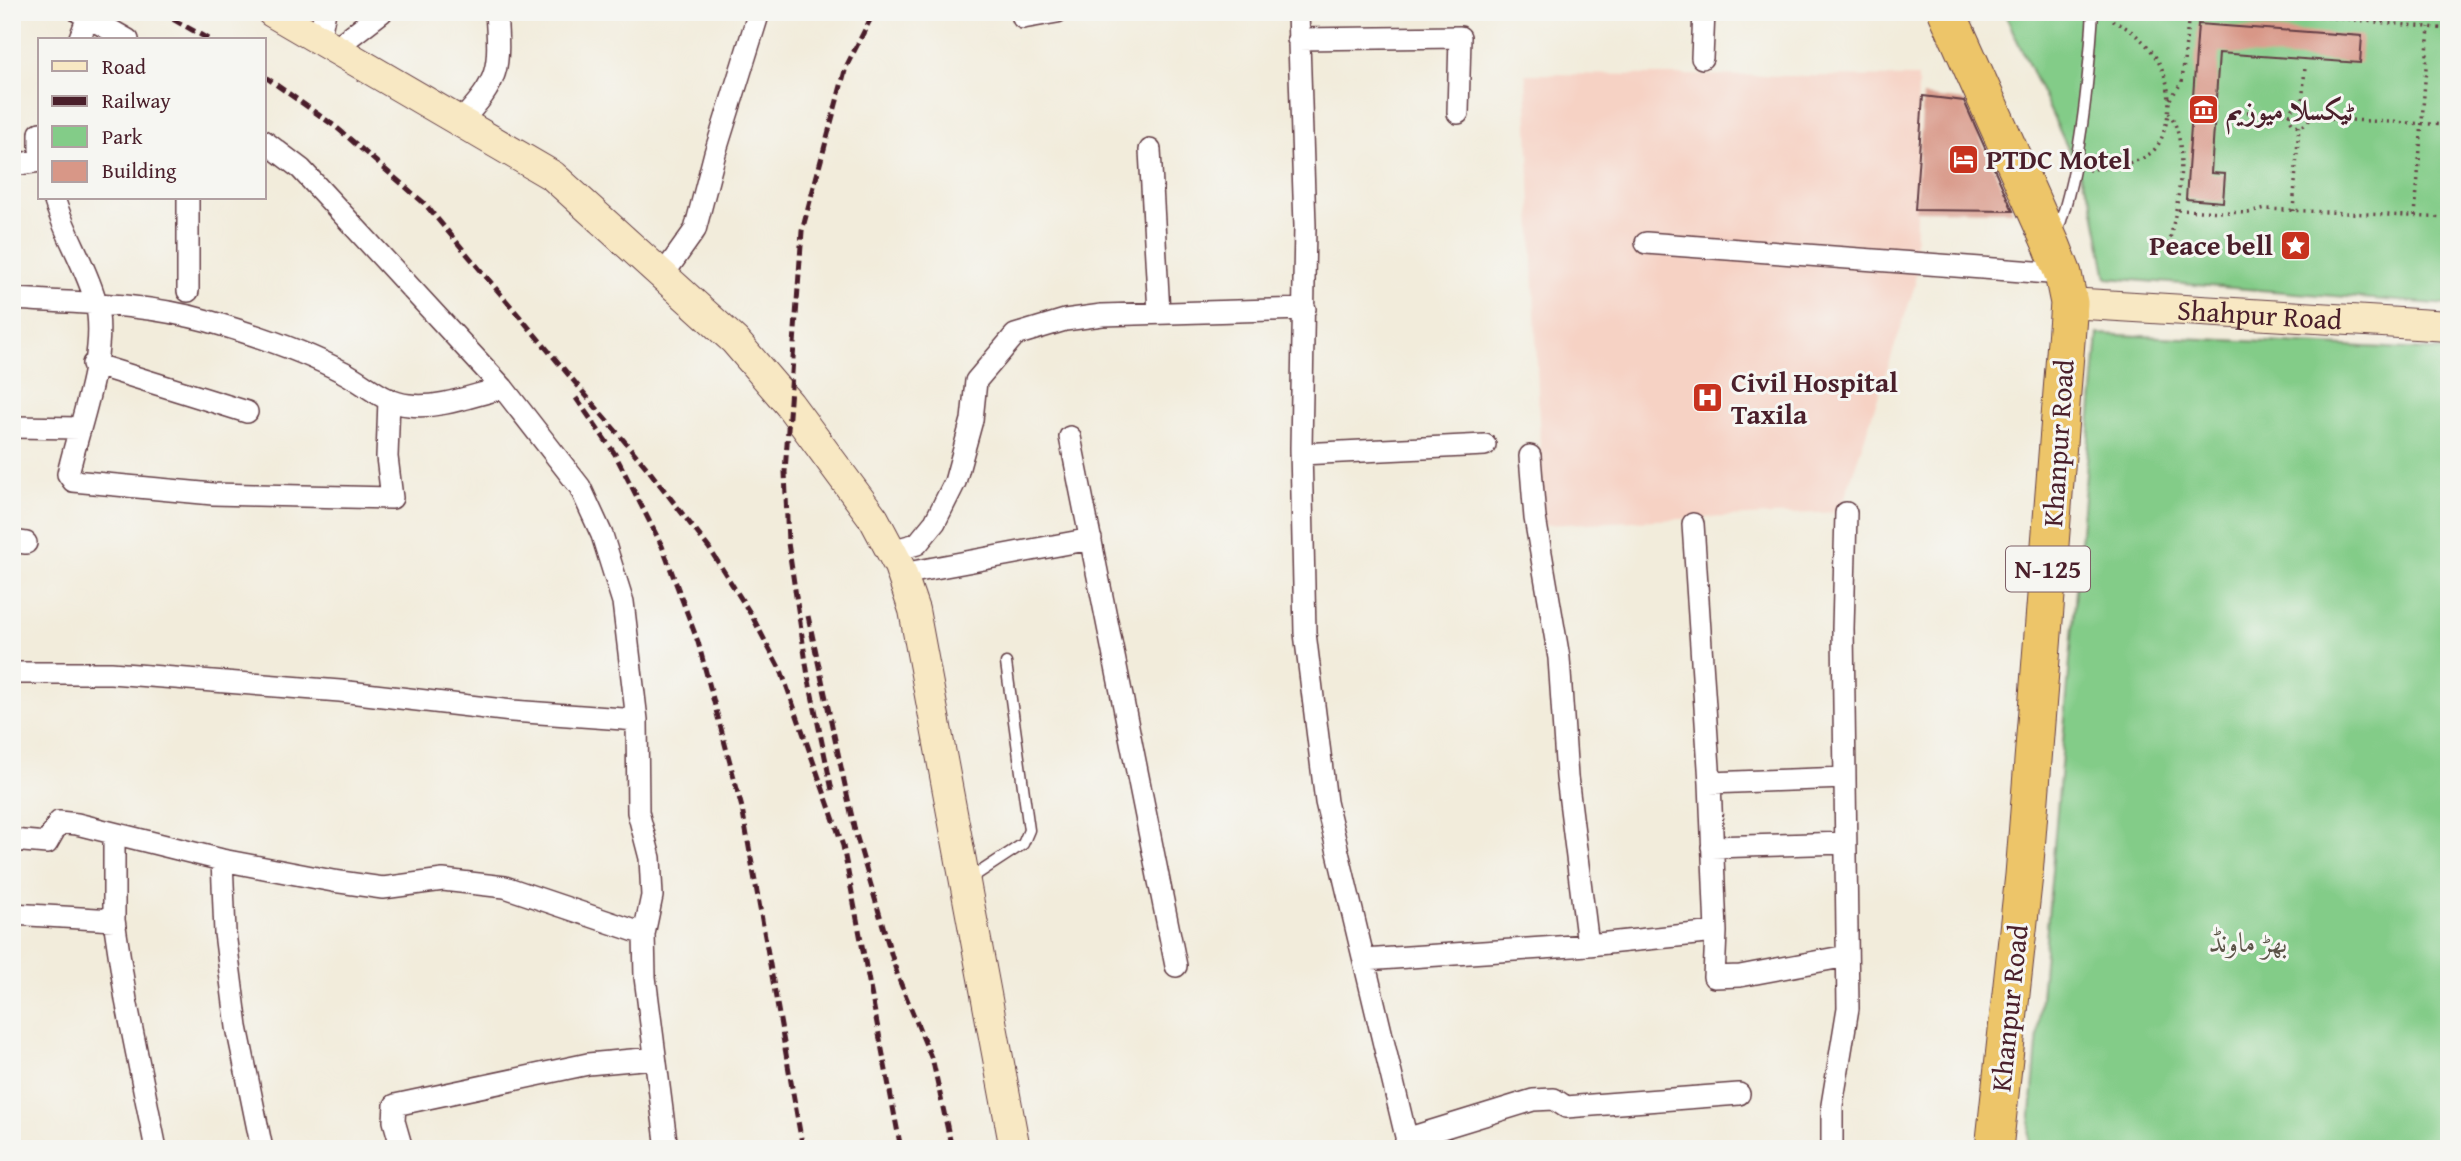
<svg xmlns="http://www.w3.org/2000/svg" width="2461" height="1161" viewBox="0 0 2461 1161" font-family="'Gentium Book Plus',Amiri,serif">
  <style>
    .built { fill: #f6d2c4 }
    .green { fill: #83cc88; stroke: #66765a; stroke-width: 2 }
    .building { fill: #d89787 }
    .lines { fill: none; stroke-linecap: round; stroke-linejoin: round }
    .lane-casing { stroke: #633e45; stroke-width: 13 }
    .street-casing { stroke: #633e45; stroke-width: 24 }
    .secondary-casing { stroke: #633e45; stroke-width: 32 }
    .highway-casing { stroke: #633e45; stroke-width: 39 }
    .path { stroke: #633e45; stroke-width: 3.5; stroke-dasharray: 2 5; stroke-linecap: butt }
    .lane { stroke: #fff; stroke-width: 10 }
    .street { stroke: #fff; stroke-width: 21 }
    .secondary { stroke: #f8e8c3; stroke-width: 30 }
    .highway { stroke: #edc569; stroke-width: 37 }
    .rail { stroke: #4a1f2b; stroke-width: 5; stroke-dasharray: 10 5; stroke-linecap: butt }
    .labels { text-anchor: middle; stroke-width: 6; stroke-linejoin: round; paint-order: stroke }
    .shield { fill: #f6f6f2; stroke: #7e6067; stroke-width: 2 }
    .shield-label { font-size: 26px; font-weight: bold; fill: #4a1f2b }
    .poi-label { font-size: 28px; font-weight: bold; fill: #4a1f2b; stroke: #f6f6f2; text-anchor: start }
    .street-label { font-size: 28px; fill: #4a1f2b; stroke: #f6f6f2 }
    .park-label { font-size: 28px; fill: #5b5347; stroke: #f6f6f2 }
  </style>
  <rect width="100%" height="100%" fill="#f6f6f2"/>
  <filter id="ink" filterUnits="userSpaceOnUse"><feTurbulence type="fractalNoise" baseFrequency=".0143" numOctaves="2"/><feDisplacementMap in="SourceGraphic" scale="14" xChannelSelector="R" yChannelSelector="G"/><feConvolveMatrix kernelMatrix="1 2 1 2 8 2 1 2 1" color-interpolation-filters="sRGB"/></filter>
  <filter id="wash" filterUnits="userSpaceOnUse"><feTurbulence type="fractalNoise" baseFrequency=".00686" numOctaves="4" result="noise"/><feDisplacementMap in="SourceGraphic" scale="28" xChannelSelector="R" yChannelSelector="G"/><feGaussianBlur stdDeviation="1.57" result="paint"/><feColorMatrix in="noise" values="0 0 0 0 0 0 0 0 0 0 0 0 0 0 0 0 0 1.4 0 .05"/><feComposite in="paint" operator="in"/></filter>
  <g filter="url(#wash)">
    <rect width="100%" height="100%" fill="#f2ecdb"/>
    <path class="built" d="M1526,74l392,3 -3,208 -75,227 -297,13z"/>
    <path class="green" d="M2004,12h445v293l-342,-27 -15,-78z
      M2098,334l351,17v798h-421z"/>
    <g id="blocks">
      <path class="building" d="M2198,24l164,12 -2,27 -141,-10 -8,120 14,1 -2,28 -37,-3z
        M1923,96l41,5 49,110 -98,-1z"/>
    </g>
  </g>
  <g filter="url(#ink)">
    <use href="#blocks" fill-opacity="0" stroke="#633e45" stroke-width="2"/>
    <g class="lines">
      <defs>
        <path id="lane" d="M2057,233c24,-71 31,-146 36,-221
          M968,880l55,-36 6,-14 -23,-167"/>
        <path id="street" d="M79,12l49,28
          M1298,12l7,214 -4,222 4,185 21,169 83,347
          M1023,18l34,-6
          M1298,39l162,-2 -2,76
          M79,40l9,-23
          M319,40l6,-28
          M334,49l48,-37
          M1702,58l2,-46
          M460,122c40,-42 40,-53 36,-110
          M40,133v17
          M264,141l37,28 202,219 77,99 22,48 21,67 14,118 1,92 12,46 2,38 -8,38 1,43 22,172
          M1150,150l9,163
          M12,165l28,-4
          M54,198c10,35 34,72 42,105 12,51 -17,121 -28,171l5,7 140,13 179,4 -5,-41 2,-58
          M188,198v93
          M1646,243l417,31
          M663,275l32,-45 20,-77 44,-141
          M12,299c65,4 133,4 196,22 45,13 94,29 135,51 22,11 41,31 66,33 31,4 64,-10 94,-17
          M93,364l154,48
          M12,427l68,1
          M1070,437l106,529
          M1301,454l184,-9
          M1530,456l5,62 24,140 8,119 21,168
          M1693,524l17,259 6,149 -2,45 26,-1 107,-20
          M12,541l14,2
          M891,551l26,-7 18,-22 20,-40 17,-62 4,-39 39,-46 50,-15 37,-5 203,-6
          M902,574l189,-35
          M12,673h99l229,18 172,20 125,9
          M1710,783l135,-5
          M114,835v85l12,80 30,149
          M12,840l35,3 12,-21 18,2 145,36 111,21 50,7 60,-8 62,7 139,47
          M1712,847l133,-4
          M222,860l3,73 12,94 25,122
          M12,914l102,6
          M1364,960l224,-15 128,-13
          M1406,1139l127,-39 21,-1 12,8 173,-13
          M402,1149l-8,-28 1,-16 193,-41 66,-6
          M1832,1149v-44l16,-97 -5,-379 3,-116"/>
        <g id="secondary">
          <path d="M272,12l281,164 182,165 54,63 85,115 25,47 15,44 101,539"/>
          <path id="s1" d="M2069,303l380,23"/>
        </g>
        <path id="highway" d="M1947,12l105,234 11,28 6,29 -45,572 -30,274"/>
      </defs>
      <use href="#lane" class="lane-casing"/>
      <use href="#street" class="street-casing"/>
      <use href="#secondary" class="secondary-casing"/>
      <use href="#highway" class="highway-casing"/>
      <path class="path" d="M2271,12l178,17
        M2170,99l12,-17 7,-70
        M2302,106l3,-39
        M2290 116a10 10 0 1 1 20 0a10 10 0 1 1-20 0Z
        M2247,112l44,2
        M2310,118l139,7
        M2088,170c21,-4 52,-4 67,-21 7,-8 8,-16 11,-25 12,-46 -15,-88 -57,-105
        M2178,210l70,3 18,-4 183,9
        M2293,211l6,-85
        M2415,216l14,-189
        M2167,251c9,-36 25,-107 2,-138"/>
      <use href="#lane" class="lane"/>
      <use href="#street" class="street"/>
      <use href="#secondary" class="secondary"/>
      <use href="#highway" class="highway"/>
      <path class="rail" d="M160,12l50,28
        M264,76l72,51 88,76 223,265 62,80 43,68 30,57 61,173 58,303
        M576,398l39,56 47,92 36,96 44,166 61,341
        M808,616l47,215 43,146 35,85 19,87
        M832,790l-24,-114 -20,-133 -3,-71 17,-241 44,-164 28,-55"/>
    </g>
  </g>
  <defs>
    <symbol id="museum-square" viewBox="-11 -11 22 22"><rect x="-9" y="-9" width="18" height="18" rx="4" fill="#c8321e" stroke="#f6f6f2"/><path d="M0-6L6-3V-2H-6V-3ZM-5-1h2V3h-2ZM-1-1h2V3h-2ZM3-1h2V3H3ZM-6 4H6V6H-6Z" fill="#fff"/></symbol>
    <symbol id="hotel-square" viewBox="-11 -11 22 22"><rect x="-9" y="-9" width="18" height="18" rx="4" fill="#c8321e" stroke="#f6f6f2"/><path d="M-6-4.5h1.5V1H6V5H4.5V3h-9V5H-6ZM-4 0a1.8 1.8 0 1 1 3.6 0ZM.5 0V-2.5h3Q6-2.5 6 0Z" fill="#fff"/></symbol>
    <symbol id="sight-square" viewBox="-11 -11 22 22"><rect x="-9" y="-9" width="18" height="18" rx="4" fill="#c8321e" stroke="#f6f6f2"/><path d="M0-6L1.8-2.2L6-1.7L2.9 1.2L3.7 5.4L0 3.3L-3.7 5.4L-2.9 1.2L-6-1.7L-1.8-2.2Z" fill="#fff"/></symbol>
    <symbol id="hospital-square" viewBox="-11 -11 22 22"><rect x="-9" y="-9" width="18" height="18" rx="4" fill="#c8321e" stroke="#f6f6f2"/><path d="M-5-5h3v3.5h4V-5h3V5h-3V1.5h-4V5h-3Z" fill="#fff"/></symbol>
  </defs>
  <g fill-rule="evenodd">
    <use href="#museum-square" x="2186" y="92" width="35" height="35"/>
    <use href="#hotel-square" x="1946" y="142" width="35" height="35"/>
    <use href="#sight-square" x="2278" y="228" width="35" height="35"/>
    <use href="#hospital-square" x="1690" y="380" width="35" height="35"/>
  </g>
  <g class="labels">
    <rect class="shield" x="2006" y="546.5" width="84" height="45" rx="5"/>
    <g class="shield-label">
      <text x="2048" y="578">N-125</text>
    </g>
    <g class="poi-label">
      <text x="2226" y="120">ٹیکسلا میوزیم</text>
      <text x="1986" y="169">PTDC Motel</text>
      <text x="2273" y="255" text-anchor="end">Peace bell</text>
      <text x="1731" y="392">Civil Hospital<tspan x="1731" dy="32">Taxila</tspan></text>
    </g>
    <g class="street-label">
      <text dy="10" stroke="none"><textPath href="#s1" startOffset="191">Shahpur Road</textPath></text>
      <text transform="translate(2058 443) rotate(-86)" y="10">Khanpur Road</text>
      <text transform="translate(2009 1008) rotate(-84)" y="10">Khanpur Road</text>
    </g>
    <g class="park-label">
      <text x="2248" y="952">بھڑ ماونڈ</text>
    </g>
  </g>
  <rect width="2461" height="1161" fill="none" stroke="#f6f6f2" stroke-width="42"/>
  <rect x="38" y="38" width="228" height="161" fill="#f6f6f2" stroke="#b1a0a2" stroke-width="2"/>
  <rect x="52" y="61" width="35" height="10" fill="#f8e8c3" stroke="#b1a0a2" stroke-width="2"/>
  <text x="102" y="74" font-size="21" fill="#4a1f2b">Road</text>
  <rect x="52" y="96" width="35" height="10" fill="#4a1f2b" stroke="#b1a0a2" stroke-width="2"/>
  <text x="102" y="108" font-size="21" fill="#4a1f2b">Railway</text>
  <rect x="52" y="126" width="35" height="21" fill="#83cc88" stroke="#b1a0a2" stroke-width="2"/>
  <text x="102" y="144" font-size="21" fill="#4a1f2b">Park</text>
  <rect x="52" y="161" width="35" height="21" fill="#d89787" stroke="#b1a0a2" stroke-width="2"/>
  <text x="102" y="178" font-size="21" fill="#4a1f2b">Building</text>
</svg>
